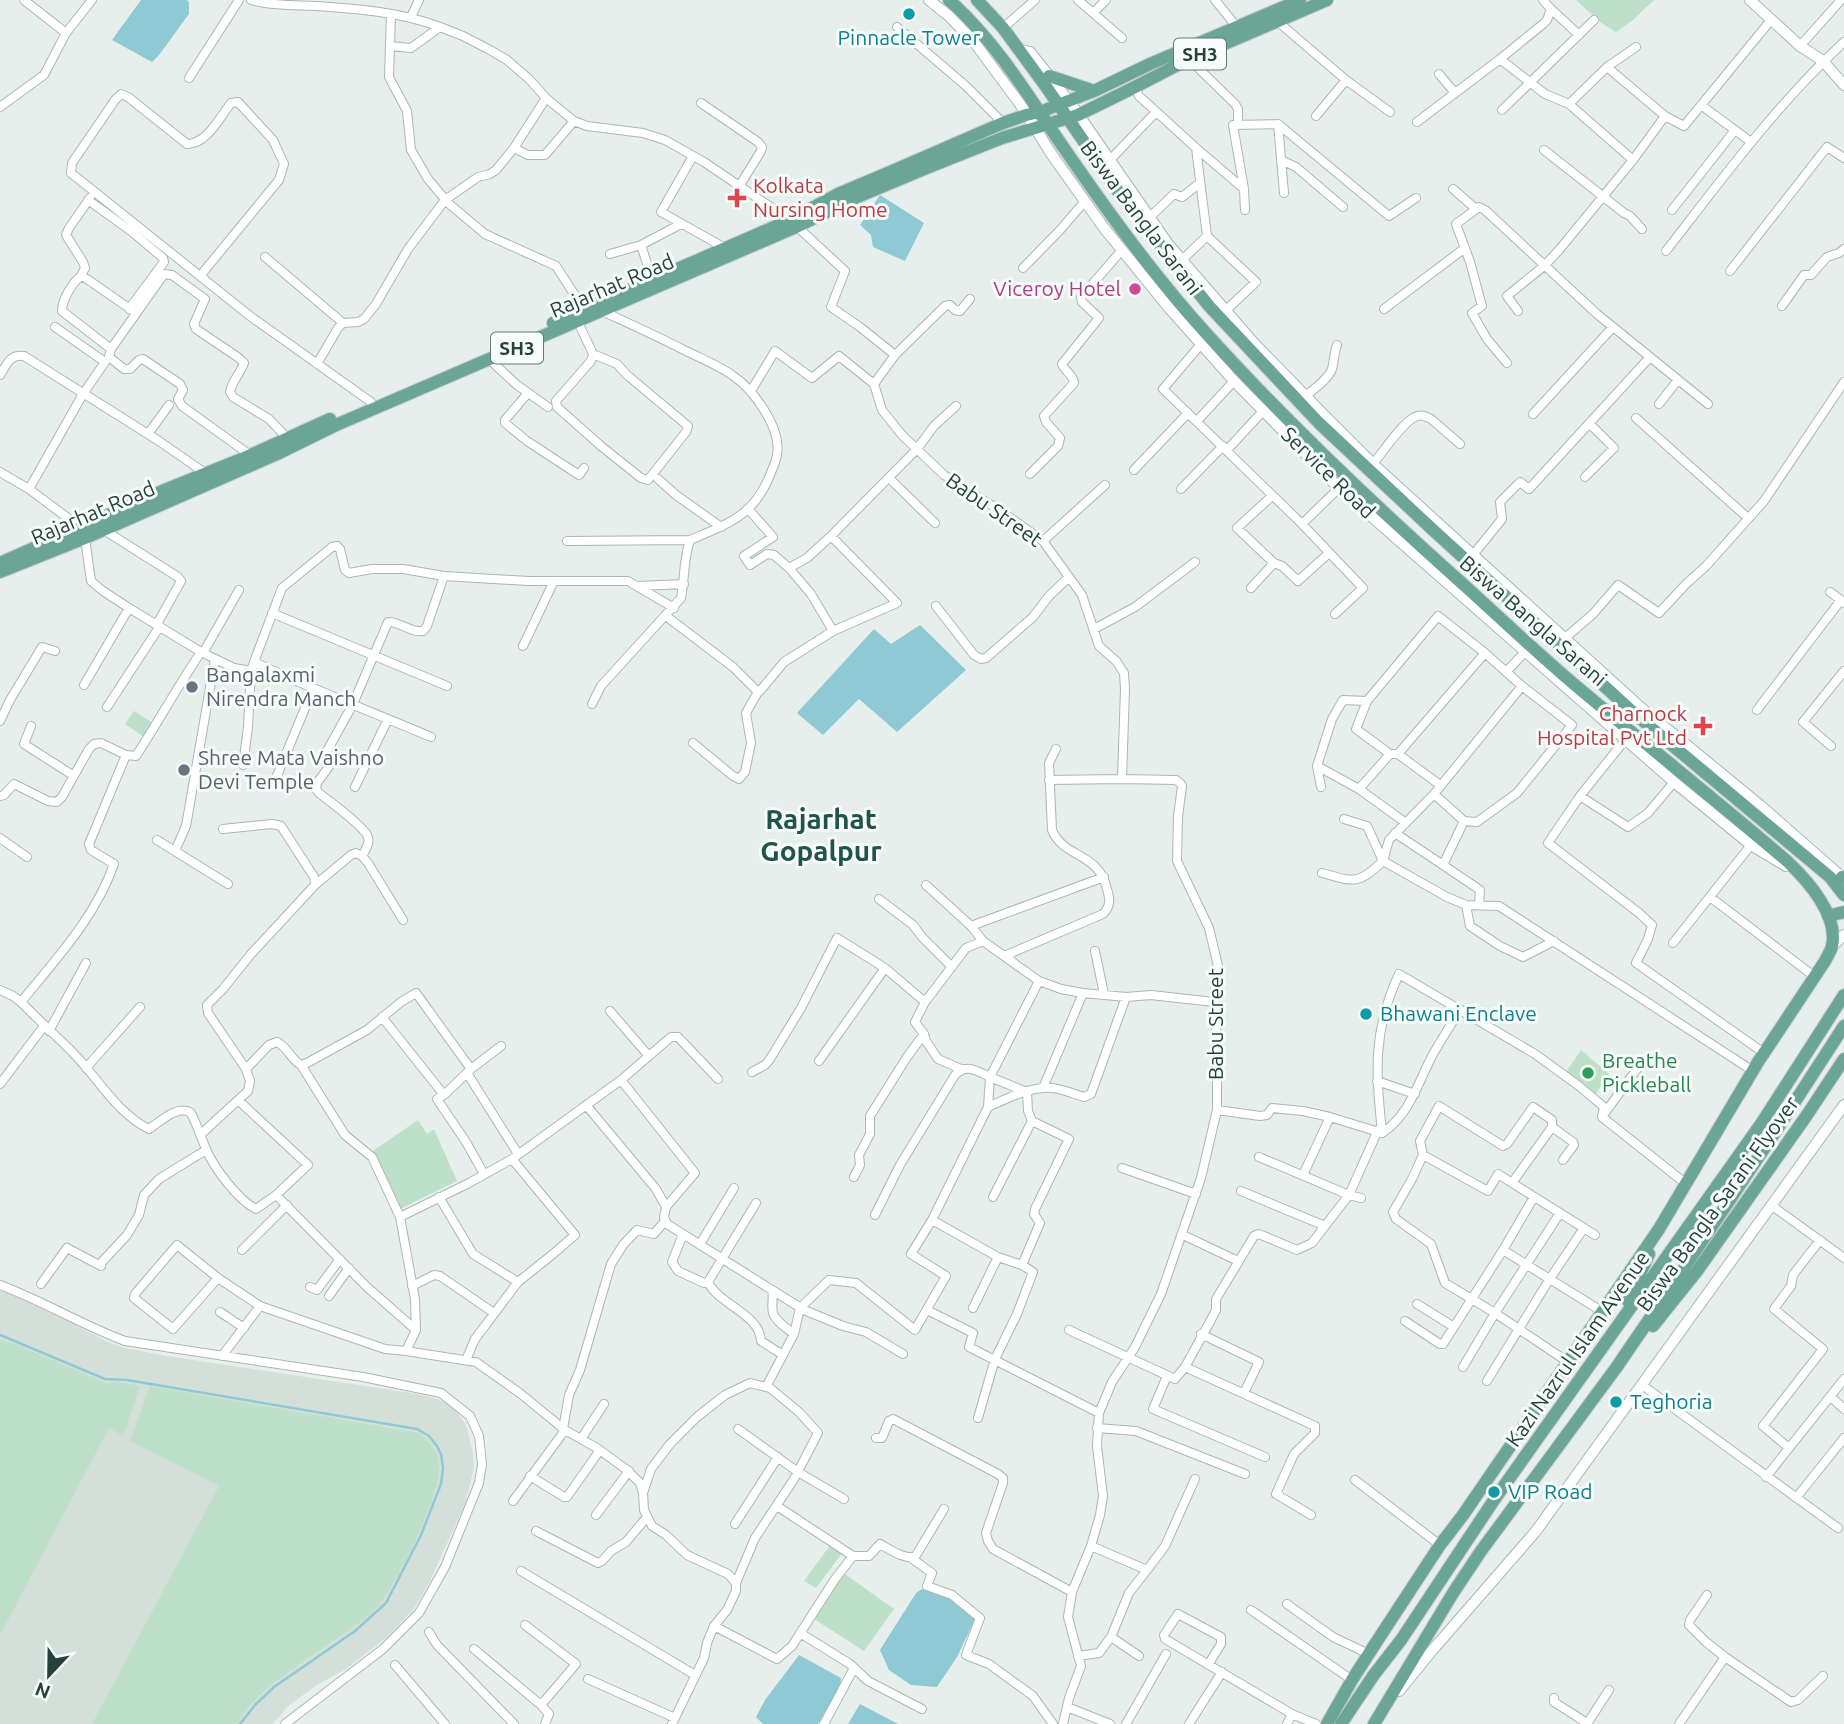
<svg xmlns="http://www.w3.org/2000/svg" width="1844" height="1724" viewBox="0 0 1844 1724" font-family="Ubuntu,sans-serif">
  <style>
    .built { fill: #d4dfda }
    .green { fill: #bfe0c8 }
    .water { fill: #8ec9d4 }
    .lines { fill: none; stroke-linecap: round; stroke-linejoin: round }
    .stream { stroke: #8ec9d4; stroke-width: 2.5 }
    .street-casing { stroke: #a8b8b2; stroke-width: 10 }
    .secondary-casing { stroke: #a4bbb3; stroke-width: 12 }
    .primary-casing { stroke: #c2cac8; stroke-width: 14 }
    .street { stroke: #fff; stroke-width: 8 }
    .secondary { stroke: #fff; stroke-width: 10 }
    .primary { stroke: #6aa596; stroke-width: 12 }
    .culture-dot { fill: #0f9aa8; stroke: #f7fbf9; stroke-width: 2.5 }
    .health-dot { fill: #e0444e; stroke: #f7fbf9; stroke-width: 2.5 }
    .hotel-dot { fill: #d1479c; stroke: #f7fbf9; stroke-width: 2.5 }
    .worship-dot { fill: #6b7280; stroke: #f7fbf9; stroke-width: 2.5 }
    .leisure-dot { fill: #2e9e5b; stroke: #f7fbf9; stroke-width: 2.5 }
    .labels { text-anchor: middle; stroke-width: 6; stroke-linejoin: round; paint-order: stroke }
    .shield { fill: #f7fbf9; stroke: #637a73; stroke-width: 2 }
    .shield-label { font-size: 19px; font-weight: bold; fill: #24423a }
    .culture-label { font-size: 21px; fill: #0d838f; stroke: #f7fbf9; text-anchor: start }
    .health-label { font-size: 21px; fill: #be3a42; stroke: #f7fbf9; text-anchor: start }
    .street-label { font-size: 21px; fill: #24423a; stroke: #f7fbf9 }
    .hotel-label { font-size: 21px; fill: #b23c85; stroke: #f7fbf9; text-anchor: end }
    .worship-label { font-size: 21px; fill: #5b616d; stroke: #f7fbf9; text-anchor: start }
    .leisure-label { font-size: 21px; fill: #27864d; stroke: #f7fbf9; text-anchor: start }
    .district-label { font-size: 28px; font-weight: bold; fill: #1f5548; stroke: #f7fbf9 }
  </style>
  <rect width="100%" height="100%" fill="#e6efeb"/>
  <path class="built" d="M0,1291l14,4 22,10 70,36 19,7 42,8 245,37 26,6 10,5 10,9 8,12 7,28 1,15 -9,36 -36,79 -16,27 -26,27 -41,32 -29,16 -29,21 -15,18h-273z"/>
  <path class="green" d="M1576,0h78l-21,20 -17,12 -16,-10z
    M134,711l19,12 -9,14 -19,-13z
    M1581,1050l28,24 -14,21 -29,-23z
    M418,1120l9,14 7,-5 23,52 -59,29 -28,-57z
    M0,1339l20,7 86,37 12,-1 22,4 -17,50 -14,-8 -109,207z
    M150,1386l269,47c10,8 19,19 20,32 3,28 -39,112 -57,136 -5,8 -12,13 -19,19l-90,63 -22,21 -14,20h-145l127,-238 -89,-45z
    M831,1544l12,8 -27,36 -12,-7z
    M842,1572l52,37 -30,42 -53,-34z"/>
  <path class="water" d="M141,0h46l2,2v12l-30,41 -7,7 -40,-22z
    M880,195l44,28 -19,38 -32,-14 -2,-12 -11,-10z
    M920,625l46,45 -69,62 -38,-33 -36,36 -26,-22 77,-84 17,15z
    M922,1589l26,9 25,17 2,4 -18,38 -20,30 -26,-2 -22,-15 -9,-20 36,-57z
    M799,1655l42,23 -1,8 -22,38h-55l-7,-7 9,-17z
    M860,1704l38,20h-50z"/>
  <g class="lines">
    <path class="stream" d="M0,1335l105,44 22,1 290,49 12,7 8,10 4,8 2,14 -2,16 -20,51 -35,68 -31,28 -81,56 -19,18 -15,19"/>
    <defs>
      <path id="street" d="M24,0l42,33
        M251,0c21,6 44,5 65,6 42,3 85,6 124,21
        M1078,0l44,38
        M1215,0l22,27
        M1543,0l8,9 -4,11 -4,4 -43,35 45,35 24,10 64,56
        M1551,9l28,26
        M1094,12l12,-12
        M391,14l-2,63 18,34 4,39 17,29 20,24 37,31 71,32 29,45
        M411,17l8,-17
        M1277,21l69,59 44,32
        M897,27l69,59 37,37
        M1003,28l32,-28
        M390,46l21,2 29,-21 23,9 27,14 17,10 22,19 17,19 28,23 13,5 56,7 22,7 39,22 86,58 55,51 -14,36 29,20 35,28 -21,29 8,26 20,25 42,40 61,39 38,27 39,54 17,51 17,15 8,12 1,16 -3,90 54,1 4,3 2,3 -4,31 -1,44 32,67 9,38 -4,36 3,38v70l-16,68 -40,116 -26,53 -23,35 -13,31 -2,33 6,50 -3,19 -9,31 -19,46 -4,25 13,49 -12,32 -6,26
        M1800,46l41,-46
        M1189,59l46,45 3,5v16
        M1607,67l58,49
        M1439,74l16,19
        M189,78l50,-78
        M1135,87l4,9 57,52 48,41
        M546,98l-32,50 14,7h17l29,-34
        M701,103l57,39 4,5 -1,4 -21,34
        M1569,104l38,-37 29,-20
        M1701,105l50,37
        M0,107l44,-32 22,-42 26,-33
        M1502,110l92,-90
        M1316,116l30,-36
        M1417,122l83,-63
        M1278,124l111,92 27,-18
        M1196,148l11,88 49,46 -33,31
        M1544,150l80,63 6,3 12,13
        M693,156l-32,56 64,36
        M1281,160l15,7 47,40
        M1109,161l47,-49
        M1453,189l23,20
        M88,200l43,31 32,27 1,4 -35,47
        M1245,210l-1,-21 -11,-64 45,-1 6,69
        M1672,210l63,-80
        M1149,218l25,-24 8,3 18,-14
        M1666,251c56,-72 111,-147 178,-209
        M610,254l31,-9
        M265,257l78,66
        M1182,260l25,-24
        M1023,268l38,-39 24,-28
        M1730,271l97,-124 17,11
        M81,276l4,-8 -2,-6 -17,-27 3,-7 21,-30
        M200,276l79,-96 5,-16 -11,-24 -35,-38 -7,1c-11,14 -24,41 -44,41l-59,-47 -7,-3 -6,6 -43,63 -1,10 179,143 121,86
        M652,279l-11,-34 40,-21
        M1782,306l22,-31h7l16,-18 12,-4 5,-4
        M1384,309l81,-61
        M1518,311l-11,-15 37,-30 15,-16 74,-90 32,-44 19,10 87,-106
        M578,322l15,32 24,10 10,11 61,51 -2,6 -38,48 -7,-2 -40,-32 -44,-39 -1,-6 35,-40 2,-7
        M1201,344l-38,45 139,135 61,64 -28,26
        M111,349l-49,-38c0,-11 10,-28 19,-35l6,3 49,34
        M895,355l50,-49 5,-1 5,5 5,1 10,-12
        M490,360l27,25 31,22
        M1507,363l-20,-24 -15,-26 10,-7 -12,-44 -14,-38 23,-17 6,3 112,104 111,90
        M317,364l21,-36 5,-5 15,-1 6,-3 12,-15 32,-55 37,-49 33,-23 12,-3 6,-4 18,-22
        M0,375c7,-11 10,-21 24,-19l135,85 46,32
        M751,391l24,-40 37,27 27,-22 35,28
        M528,393l-23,27v3l22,18 52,34 5,-7
        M1306,396c7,-7 22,-16 26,-27 2,-7 2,-16 5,-24
        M1659,404l19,-24
        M1533,414l80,-87
        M1636,418l112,100
        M1197,421l37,-40
        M148,434l21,-29
        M1227,450l37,-40
        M250,455l-68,-49 -4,-7 5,-9 -3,-6 -37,-25 -4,1 -9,9h-6l-15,-12 2,-8 53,-75 8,1 33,24 -11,25 2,5 43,29 5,5c-4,11 -12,18 -14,29l3,5 36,22 18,19
        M1373,464c9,-11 30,-42 42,-47 6,-3 10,-1 16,2l29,25
        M1134,470l54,-57
        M0,472l29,17
        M1030,474l28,-28 2,-8 -14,-16 -2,-6 30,-33c0,-8 -10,-12 -12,-19l37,-46 -17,-16 -1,-5 41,-47
        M1585,477l29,-29 -24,-24
        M889,478l46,45
        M658,479l18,16 45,32
        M1181,489l42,-43
        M1272,496l-35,32 37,35 8,3 16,15 31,-28
        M749,510l24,27 -29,19 6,9 17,-11 7,1 15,13 18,-10 24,-22 86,-87 17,-23 22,-20
        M1302,524l37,-36
        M104,530l74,47 3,4 -24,43
        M831,536l66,67 -64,28
        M567,541l123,-1
        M1043,541l62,-56
        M1473,555l29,-36 -2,-17 20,-20 9,7 121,-132
        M638,586l46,-2
        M1251,588l23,-25
        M1830,592l11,8
        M936,606l38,49 7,4 5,-1 47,-41 16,-21 20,-19
        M272,613l175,73
        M666,616l67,51 23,23 4,1 24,-29 49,-31 -22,-37 -22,-26
        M1094,629l41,-22 60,-45
        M1565,638l28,-24 25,-29 41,28 27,-29 20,-18 58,-65 80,-119
        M523,646l31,-65
        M201,652l33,16 17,3 3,-9c58,27 118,50 177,75
        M203,653l36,-63
        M1485,653l37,33
        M254,662l28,-74 50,-41 5,-1 3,3 5,21 4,3 23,-4h31l41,7
        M1506,672l19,-20
        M84,685l45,-77
        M592,704l9,-18 80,-88c4,-21 2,-37 9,-58 40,-17 66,-25 82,-70 2,-4 4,-10 5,-15 5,-27 -24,-66 -45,-80 -14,-10 -32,-17 -48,-25 -27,-14 -54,-26 -82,-39
        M107,707l53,-81
        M1757,710l84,-110 3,3
        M0,721l10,-21 32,-53 13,4
        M31,726l-7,18 50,32
        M1625,740l-45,56 -32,47 91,70 13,12 -4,14 -12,24 128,90
        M693,743l40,33 6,3 6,-7 6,-29 -5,-30 12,-21
        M1831,746l-28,-24 41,-51
        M1390,754l-34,-25 11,-28 71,-85 47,37 -87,101h-8l-31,35 47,34
        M1398,754l42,31
        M243,765l5,-38 3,-56
        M1317,766l42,23
        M276,778l37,-89
        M1049,780l73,-1
        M355,787l33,-68
        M1321,787l-4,-21 15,-47 11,-19 24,1
        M1434,794l30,27 13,1 40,-29 55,-68 -50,-39 -88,108 -45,46 -6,21 64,36 19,8 33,1 254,165
        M0,796l4,-1 10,-11 34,17 9,1 5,-5 27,-48 5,-5 7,-1 25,12
        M1580,796l48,31 20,-14 26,-31
        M1464,821l-21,44 37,25 -1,15
        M1395,833l48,32
        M0,838l27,19
        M157,840l71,44
        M175,851l11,-25 29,-167
        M362,856c4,-7 9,-14 5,-21 -7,-12 -37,-33 -48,-42l-3,-4 1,-6 13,-18 -3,-14 26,-47 35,-82c13,0 23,11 35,9l4,-5 17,-50 84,5h100l46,27
        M1322,873c32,9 36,12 61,-12l-16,-35 -23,-7
        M315,885l36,-30 5,-2 6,3 6,7 35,57
        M926,885l45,41 12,15
        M1710,897l105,80
        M879,899l34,26 9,12 30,30
        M1466,905l4,21 30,20 23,11 31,-16
        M971,926l133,-49
        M1673,943l78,-98
        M1095,951l9,43
        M1004,956l99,-42c8,-8 7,-15 4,-25 -9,-38 -43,-30 -55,-59l-3,-67 7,-14
        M0,990l13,6 8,6c17,18 37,35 55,54 23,24 42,58 73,73 12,-8 29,-25 42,-16 6,12 10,24 15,36 8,19 32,51 50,60l20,-14 91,92 49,43 -10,21 70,11 45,32 44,36 32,18 30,22 13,13 3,10 1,17 8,16 14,9 21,20 41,19 8,9v8l-9,19 -13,16 -7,17 -3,15 -32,66
        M21,1002c35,-43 74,-84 93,-138l-23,-14 -2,-6 37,-89 10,1c22,-34 42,-70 65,-104l-72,-44 -26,-17 -12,-10 -6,-43 -4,-10 -52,-39 54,-95 22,-32 -50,-35
        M610,1011l38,44
        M382,1017l62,78 -7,4 29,43 18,32
        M49,1031l37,-68
        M819,1061l66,-93
        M301,1065l44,70 27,22 28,60
        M86,1068l54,-61
        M246,1069l23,-24 8,-3c11,5 13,17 24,23l6,-2 60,-33 34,-28 15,-9 55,76
        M961,1069l-23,-10 -12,-18 -2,-7 -9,-12 10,-20 41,-54 17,-7 56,40 22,8 22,4 43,4 25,-2 63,7
        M752,1072l13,-7 5,-6 31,-51 36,-70 48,30 40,34
        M467,1073l51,81
        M621,1080l74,93 -29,34
        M1377,1081l38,13
        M0,1084l44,-58
        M1043,1088l40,-95
        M444,1095l27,-26 30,-23
        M238,1100l70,65 -32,30
        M586,1105l70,84 10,18 -2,10 3,7 105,66c2,8 -1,16 1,23 3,9 15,16 21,21l-28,53
        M988,1107l2,-30 37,15 1,19 4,10 37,18 -34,70 -1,5 6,9 -18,42
        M1217,1110l43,6 7,-1 5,-7 31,3 27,6 52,16
        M1604,1114l39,-53
        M1382,1133c-6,-61 -10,-101 17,-159l136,80 44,32 25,21 -2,10 83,66
        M1382,1133c27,-17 36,-50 50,-77 9,-16 19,-31 28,-47
        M200,1135l48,-44 2,-10 -4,-12 -38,-56 -1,-8 16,-16 28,-35 64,-69 -1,-8 -33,-51 -9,-2 -49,5
        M1423,1155l-3,-14 19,-35 64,40 4,-2 26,-37 19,13v7
        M1259,1157l90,38 12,3
        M1122,1168l74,26
        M1303,1175l27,-58
        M854,1177l6,-12 -1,-10 11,-21v-18l37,-59 17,-23
        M1512,1183l40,-56 21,15 1,3 -11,15
        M439,1197l34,57 45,28
        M993,1197l39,-76
        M1771,1205l73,53
        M875,1215l25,-50 55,-90c12,-12 22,-4 35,2l49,-96
        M932,1220l66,37 24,8 11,7 -16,42 -22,45 -17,59
        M1325,1226l24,-31 29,-65
        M683,1234l-11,28 6,9 26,12 4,-1 48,-79
        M1183,1235l55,26
        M700,1244l34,-56
        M242,1250l45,-45
        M1503,1250l31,-53
        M218,1278l-45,51 -39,-31 1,-4 42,-49 41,33 42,28 125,43 21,2
        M708,1282c11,23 52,32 53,59l22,14
        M41,1284l26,-36 34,18v-3l26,-28 12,-20 5,-20 15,-16 47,-29
        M0,1285c43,16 82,40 125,56l238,36 78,16 29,23 9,20 3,28 -3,19 -34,84 -26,46 -36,36 -98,75
        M412,1286l22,-11 6,1 54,37
        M310,1287l7,3 23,-31
        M772,1290l32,20 39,16 23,6 37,22
        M329,1296l20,-28
        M1417,1304l37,23
        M973,1308l25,-51
        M927,1310l46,23 -4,14 130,66
        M220,1312l24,16
        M1405,1321l35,23h3l60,-94 100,62
        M416,1330l-1,-31 -15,-82 69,-34 43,-24 109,-79 50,-43h7l40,42
        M1069,1330l106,49 10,-12 27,-49 4,-8v-11l38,-63 5,-2 38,16 15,-7 13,-17 -84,-35
        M794,1334l6,-26 29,-28 27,3 59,47 31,-54 -35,-22 21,-34 56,-113c18,-8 43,-21 64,-19 10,1 22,6 32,9l7,-3 35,-97
        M1201,1334l58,28 -15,31
        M222,1356l38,-50
        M466,1360l9,-21 43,-57 35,-28 22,-19 -63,-76
        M1568,1362l-73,-49 -50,-30 -14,-39 -35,-25 -3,-7 19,-33 11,-24 65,36 10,-17 97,61
        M1185,1367l130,59v7l-21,21 -18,40 35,21
        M1463,1367l32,-54 65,-100
        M1167,1376l-14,33 112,48
        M1487,1381l62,-101 35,-52
        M1642,1385l196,143
        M1831,1397l13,12
        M1097,1428l39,3 109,43
        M563,1429l6,-34 11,-25 31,-106 12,-19 14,-15 17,4 11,-13
        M738,1429l60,43 46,27
        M876,1438h6l7,-17 4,-2 105,55 5,4v5l-17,50 2,8 5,8 79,43
        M581,1439l23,-35
        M1789,1448l-26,-22 60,-77 -49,-40 17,-23 2,-11 27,-35
        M530,1476l34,21h3l33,-47
        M1766,1477l78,-98
        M1355,1480l85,65
        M643,1493l8,-24 19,-25 27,-27 28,-22 25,-12 20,5 29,24 19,21 -24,46 -39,59 -19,45
        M1796,1498l48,-60
        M513,1501l52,-71
        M596,1515l33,-44
        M735,1524l43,-67
        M536,1531l62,32 4,-2 9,-10 15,-9 21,-25
        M1091,1546l56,24 18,-24 30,-67
        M853,1556h16l11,-12c11,6 23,15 35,13l29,-48
        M911,1558l21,15 -5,13 25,9 28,23 -14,37 23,9 44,32 20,28
        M521,1571l174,104
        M1707,1595l-17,25 -1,5 17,17 19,15
        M1287,1604l46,33 36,17
        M1251,1610l101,70
        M525,1625l51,39 -35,41 8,9 -4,10
        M714,1626l63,33 15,-13 43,-67 18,-23 -76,-50
        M429,1632l8,13 77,79
        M800,1633l50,31 18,17 54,28
        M1111,1637l28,19
        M474,1649l67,56
        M1078,1656l21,-3 12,-16 18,-44 18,-23
        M395,1665l50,59
        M1208,1665l13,-21v-7l-43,-23 -14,21 1,4 127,75 24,10
        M588,1679l87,39
        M1554,1698v4l33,21
        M1067,1707l43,17
        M824,1724l30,-56
        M1126,1724l40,-70
        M1189,1724l33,-52
        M1287,1724l5,-10
        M1587,1724l22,-34
        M1679,1724l46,-67 66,45 7,-2 25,-24"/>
      <path id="secondary" d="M929,0l20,16 25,26 46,62 32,51 52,73 65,80 65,73 105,107 335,294 77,63 35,21
        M1750,0l50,46 23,15 21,24
        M1019,50l11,2 39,49 99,143 84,97 69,71 52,52 266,242 122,100 83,73
        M1832,946l12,-11
        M1399,1691l31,-38 106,-122 308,-426"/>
      <path id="primary" d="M949,0c44,39 76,90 108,138 46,67 93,133 147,193 82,91 170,174 261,255 34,31 68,63 104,94 72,61 147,120 219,182 20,19 51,54 44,84 -1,5 -5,11 -7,15l-67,101 -99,167 -196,286 -23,30 -61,93 -27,42 -25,44
        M977,0l26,28 44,60 75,109 87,109 110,117 113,106 204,186 182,152 12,10 14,18
        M1049,76l45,15
        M553,323l237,-103 48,-26 59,-25 106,-46 23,-8 14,-3 54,-21 56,-27 150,-64
        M0,563l167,-74 77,-31 86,-39
        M0,572l85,-34 192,-84 59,-29 460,-198 59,-29 74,-31 73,-29 76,-23 57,-28 54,-28 138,-59
        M1842,877l2,1
        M1828,916l16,-4
        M1628,1301l21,-47
        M1653,1326l44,-55 110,-156 37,-56
        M1341,1724l32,-48 28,-36 93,-140 267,-376 83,-129
        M1374,1724l79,-131 28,-42 135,-183 52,-76 106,-158 70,-108"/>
    </defs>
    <use href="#street" class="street-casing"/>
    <use href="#secondary" class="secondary-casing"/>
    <use href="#primary" class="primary-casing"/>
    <use href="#street" class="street"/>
    <use href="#secondary" class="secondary"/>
    <use href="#primary" class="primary"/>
  </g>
  <g class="culture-dot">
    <circle cx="909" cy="14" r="7"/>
    <circle cx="1366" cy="1014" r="7"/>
    <circle cx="1616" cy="1402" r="7"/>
    <circle cx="1494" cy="1492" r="7"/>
  </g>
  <g class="health-dot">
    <path d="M733.5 187.5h7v7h7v7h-7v7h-7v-7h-7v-7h7z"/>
    <path d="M1699.5 715.5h7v7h7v7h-7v7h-7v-7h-7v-7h7z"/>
  </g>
  <circle class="hotel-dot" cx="1135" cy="289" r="7"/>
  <g class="worship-dot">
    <circle cx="192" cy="687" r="7"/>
    <circle cx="184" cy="770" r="7"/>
  </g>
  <circle class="leisure-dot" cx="1588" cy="1073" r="7"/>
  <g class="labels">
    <g class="shield">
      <rect x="1174" y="38.5" width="52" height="31" rx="5"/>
      <rect x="491" y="332.5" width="52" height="31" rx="5"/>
    </g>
    <g class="shield-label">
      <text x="1200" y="61">SH3</text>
      <text x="517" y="355">SH3</text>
    </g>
    <g class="culture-label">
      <text x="909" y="45" text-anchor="middle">Pinnacle Tower</text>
      <text x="1380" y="1021">Bhawani Enclave</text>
      <text x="1630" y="1409">Teghoria</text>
      <text x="1508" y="1499">VIP Road</text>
    </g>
    <g class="health-label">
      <text x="753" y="193">Kolkata<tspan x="753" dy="24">Nursing Home</tspan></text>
      <text x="1687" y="721" text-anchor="end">Charnock<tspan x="1687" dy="24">Hospital Pvt Ltd</tspan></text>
    </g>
    <g class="street-label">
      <text transform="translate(1141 218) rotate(53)" y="7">Biswa Bangla Sarani</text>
      <text transform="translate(612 286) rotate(-23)" y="7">Rajarhat Road</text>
      <text transform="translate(1328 473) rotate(44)" y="7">Service Road</text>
      <text transform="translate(994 510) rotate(35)" y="7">Babu Street</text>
      <text transform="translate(93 513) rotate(-23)" y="7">Rajarhat Road</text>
      <text transform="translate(1533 621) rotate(41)" y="7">Biswa Bangla Sarani</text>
      <text transform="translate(1216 1024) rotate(-90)" y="7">Babu Street</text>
      <text transform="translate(1718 1204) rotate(-54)" y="7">Biswa Bangla Sarani Flyover</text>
      <text transform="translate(1578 1349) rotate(-55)" y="7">Kazi Nazrul Islam Avenue</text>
    </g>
    <g class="hotel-label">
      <text x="1121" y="296">Viceroy Hotel</text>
    </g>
    <g class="worship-label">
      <text x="206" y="682">Bangalaxmi<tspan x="206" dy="24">Nirendra Manch</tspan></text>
      <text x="198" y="765">Shree Mata Vaishno<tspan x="198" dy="24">Devi Temple</tspan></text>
    </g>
    <g class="leisure-label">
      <text x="1602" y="1068">Breathe<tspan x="1602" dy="24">Pickleball</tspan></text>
    </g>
    <g class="district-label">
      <text x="821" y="829">Rajarhat<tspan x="821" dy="32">Gopalpur</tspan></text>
    </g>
  </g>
  <g transform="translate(49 1675) rotate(202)" stroke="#f7fbf9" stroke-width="5" paint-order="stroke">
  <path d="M0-5L12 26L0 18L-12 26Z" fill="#24423a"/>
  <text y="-10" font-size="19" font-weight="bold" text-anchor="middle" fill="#24423a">N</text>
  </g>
</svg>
